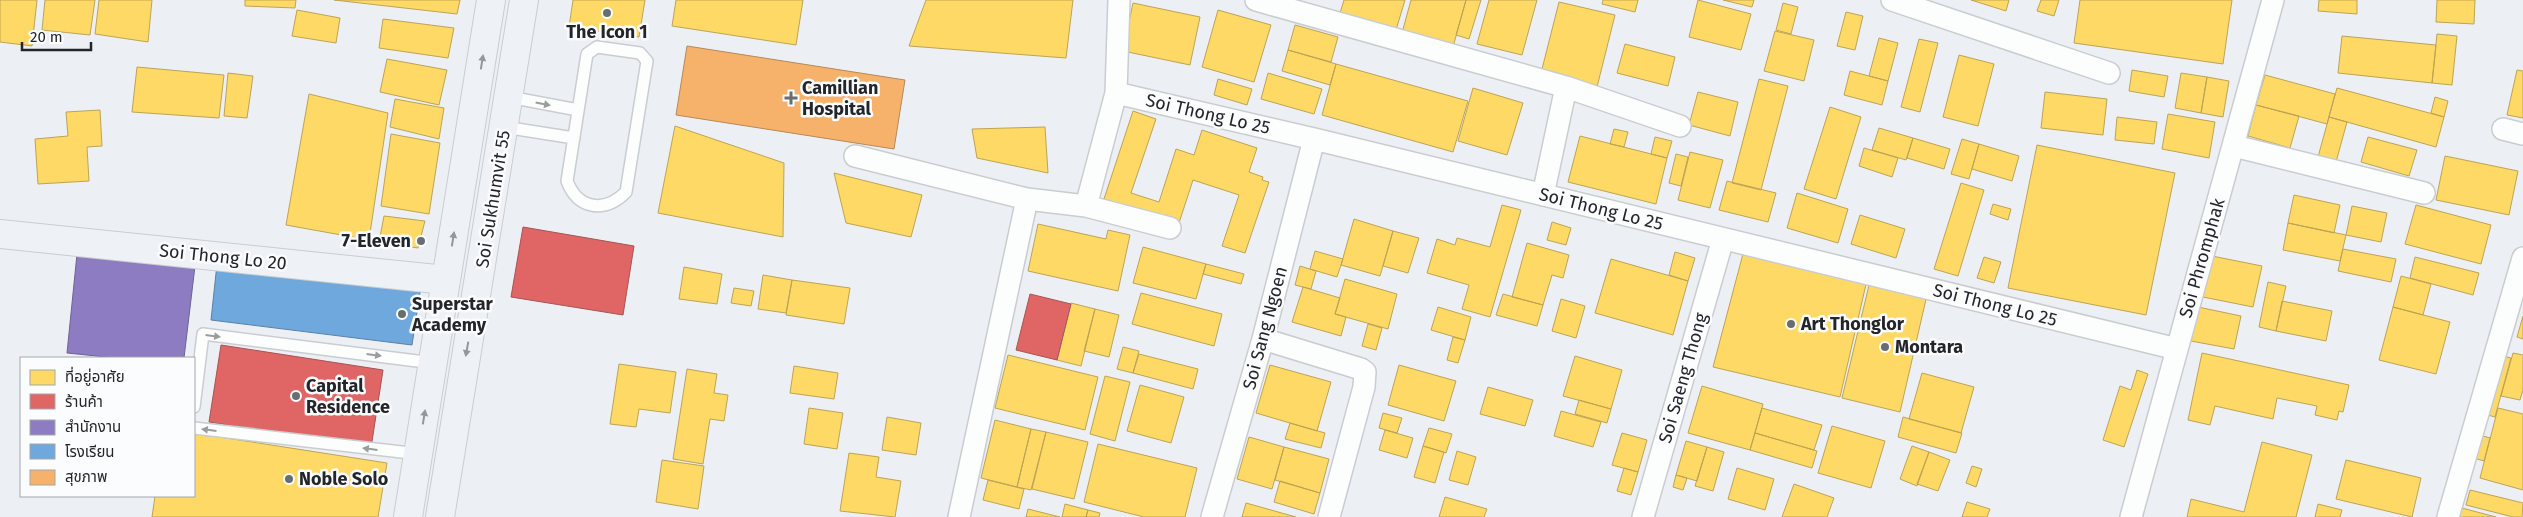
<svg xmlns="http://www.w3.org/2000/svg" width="2523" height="517" viewBox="0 0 2523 517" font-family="'Fira Sans','Noto Sans Thai',sans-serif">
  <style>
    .homes { fill: #ffd966; stroke: #bda354 }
    .shops { fill: #e06666; stroke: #a75354 }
    .offices { fill: #8e7cc3; stroke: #6e6295 }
    .schools { fill: #6fa8dc; stroke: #5881a6 }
    .health { fill: #f6b26b; stroke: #b78857 }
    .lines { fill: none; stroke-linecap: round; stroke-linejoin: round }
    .lane-casing { stroke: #c9cdd0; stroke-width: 14 }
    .street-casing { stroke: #c9cdd0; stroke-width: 24 }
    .secondary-casing { stroke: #c9cdd0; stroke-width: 30 }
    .lane { stroke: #fcfdfd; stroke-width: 11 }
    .street { stroke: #fcfdfd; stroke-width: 21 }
    .secondary { stroke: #eef2f6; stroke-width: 28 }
    .oneway { fill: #93969a }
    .oneway2 { fill: #9a9c9e }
    .poi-dot { fill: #696d70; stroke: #fafcfe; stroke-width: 2 }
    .labels { text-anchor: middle; stroke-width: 5; stroke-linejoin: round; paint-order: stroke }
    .poi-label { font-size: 18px; font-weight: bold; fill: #232629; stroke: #fafcfe; text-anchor: start }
    .street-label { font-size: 18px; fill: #232629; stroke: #fafcfe }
  </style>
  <rect width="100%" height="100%" fill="#ecf0f4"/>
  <path class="homes" d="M0,0h37l-5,46 -32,-4z
    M45,0h50l-5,35 -48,-5z
    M99,0h53l-4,42 -53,-8z
    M245,0h51l-1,8 -50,-2z
    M334,0h126l-3,14z
    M573,0h72l-6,37 -70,-10z
    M676,0h127l-7,45 -124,-19z
    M926,0h147l-7,58 -157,-12z
    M1344,0h61l-9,30 -56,-17z
    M1411,0h55l-13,47 -51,-14z
    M1466,0h15l-12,39 -13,-4z
    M1489,0h48l-15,55 -45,-11z
    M1603,0h35l-3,12 -33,-8z
    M1698,0l53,14 -10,36 -52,-13z
    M1723,0h31l-2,7z
    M1971,0h38l-3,11z
    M2041,0h18l-5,16 -17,-5z
    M2080,0h152l-9,64 -149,-21z
    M2319,0h38v14l-39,-3z
    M2437,0h38l-1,24 -38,-2z
    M1559,2l56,13 -18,72 -56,-14z
    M1133,3l67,14 -10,48 -67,-14z
    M1783,3l15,4 -7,27 -15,-4z
    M297,10l43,8 -4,25 -44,-7z
    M1218,10l53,15 -17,57 -52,-15z
    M1846,12l17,4 -8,34 -18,-4z
    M383,19l71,9 -6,30 -69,-10z
    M1295,25l43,12 -7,25 -43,-12z
    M1775,31l39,9 -10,41 -40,-10z
    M2437,34l20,2 -5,49 -20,-2z
    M2342,36l94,9 -4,38 -94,-10z
    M1879,38l19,5 -10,38 -19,-5z
    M1919,39l19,4 -18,69 -19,-5z
    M1625,44l50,13 -7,29 -51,-13z
    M1288,50l48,14 -6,21 -48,-14z
    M1959,55l35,9 -16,62 -35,-9z
    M387,59l60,11 -8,35 -59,-13z
    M1336,64l132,37 -15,51 -131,-37z
    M137,67l87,8 -5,43 -87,-6z
    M2132,70l36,6 -4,21 -35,-6z
    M2517,70l6,1v47l-16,-3z
    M1850,71l38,10 -6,24 -38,-10z
    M228,73l25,3 -6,42 -23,-2z
    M1268,73l54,16 -8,25 -53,-15z
    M2181,73l26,4 -6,36 -26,-5z
    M2265,75l70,19 -8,30 -71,-19z
    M2207,77l22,4 -6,36 -22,-4z
    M1218,79l34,10 -5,16 -33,-10z
    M1759,79l29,7 -27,104 -29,-7z
    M1473,88l50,15 -16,52 -49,-14z
    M2337,88l107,29 -8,30 -107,-30z
    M1698,92l40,10 -8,34 -41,-11z
    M2045,92l62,7 -4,36 -62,-7z
    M309,94l79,19 -19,127 -83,-15z
    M2435,97l13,4 -4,16 -13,-4z
    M395,99l49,9 -5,31 -49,-12z
    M2256,105l43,11 -9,32 -42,-12z
    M1830,107l31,10 -25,82 -32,-10z
    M100,110l2,36 -15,1 2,34 -51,3 -3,-45 33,-3 -2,-24z
    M1133,111l23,8 -25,74 28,9 17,-53 18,6 8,-25 55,18 -8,24 14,5 -1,3 7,2 -24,71 -23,-7 17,-51 -46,-15 -15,46 -75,-24z
    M2168,114l47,8 -6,36 -47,-9z
    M2117,117l40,5 -3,22 -39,-4z
    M2329,117l18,5 -11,40 -18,-5z
    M675,126l109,37 -1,74 -125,-24z
    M1045,127l3,46 -71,-15 -5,-29z
    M1879,128l34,10 -7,22 -34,-10z
    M1614,129l14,3 -4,15 -14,-3z
    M391,134l49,9 -11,71 -48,-8z
    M1580,136l87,22 -11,46 -88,-22z
    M1655,137l17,4 -5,17 -16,-4z
    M2368,137l49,13 -8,26 -48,-14z
    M1913,138l37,11 -6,20 -37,-11z
    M1962,139l17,5 -10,35 -18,-5z
    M1979,144l40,12 -7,25 -40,-12z
    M2037,145l138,28 -29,142 -138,-27z
    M1864,148l34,10 -6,19 -33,-11z
    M1690,152l33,8 -13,48 -32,-8z
    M1676,154l12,3 -7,29 -12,-3z
    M2445,156l73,15 -9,44 -73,-15z
    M834,173l88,22 -11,42 -65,-14z
    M1727,181l49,12 -8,29 -49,-12z
    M1961,183l23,7 -26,86 -24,-7z
    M1797,193l51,16 -10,34 -51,-15z
    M2294,195l46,10 -6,28 -46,-10z
    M1993,204l18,5 -3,11 -18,-6z
    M1502,205l19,5 -31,107 -28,-8 7,-24 -42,-12 10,-34 18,6 2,-7 33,9z
    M2416,205l75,20 -10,39 -76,-20z
    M2352,206l35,7 -6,29 -35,-7z
    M1860,215l45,14 -9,29 -45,-14z
    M384,216l41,5 -7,27 -39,-6z
    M1354,219l39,12 -13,45 -39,-11z
    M1552,222l19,6 -5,17 -19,-5z
    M2288,223l58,12 -6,26 -57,-11z
    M1038,224l68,15 2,-9 22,5 -12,56 -90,-20z
    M1393,231l26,7 -11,35 -25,-7z
    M1527,243l42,12 -6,23 -11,-3 -9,30 -31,-8z
    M1143,247l63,17 -10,35 -63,-16z
    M2343,249l53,10 -5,23 -53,-11z
    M1744,250l123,30 -27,117 -127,-30z
    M1315,251l28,8 -6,18 -27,-8z
    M1675,252l20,6 -7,23 -19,-6z
    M2212,256l50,10 -9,41 -50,-10z
    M1984,257l17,5 -7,21 -17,-5z
    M2415,257l64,16 -6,22 -63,-17z
    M1611,259l77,22 -15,54 -78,-22z
    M1206,264l38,10 -3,10 -38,-10z
    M1300,266l16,5 -5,18 -16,-4z
    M684,267l38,7 -5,30 -38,-5z
    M763,275l29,5 -6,33 -28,-4z
    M2401,276l30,8 -8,31 -30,-8z
    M1345,279l52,15 -9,35 -53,-15z
    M792,280l58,8 -6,36 -58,-9z
    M1870,281l57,14 -27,117 -58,-14z
    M2268,282l18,4 -10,45 -17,-4z
    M1303,287l37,11 -5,16 11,3 -5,19 -49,-14z
    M734,288l20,3 -3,15 -20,-3z
    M1141,293l81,21 -8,32 -82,-22z
    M1503,294l40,11 -6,21 -41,-11z
    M1561,299l24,7 -9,32 -24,-7z
    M2282,301l50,10 -6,30 -50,-10z
    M1071,303l24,6 -14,57 -24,-6z
    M1438,307l33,10 -6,23 -34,-10z
    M2198,307l43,9 -7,33 -43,-8z
    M2393,307l57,15 -14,52 -57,-14z
    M1095,309l24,6 -10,42 -25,-6z
    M2523,316v23l-6,-2z
    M1368,324l14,4 -6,22 -14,-4z
    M1453,337l12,3 -7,23 -11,-3z
    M1123,347l16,4 -6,22 -16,-4z
    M2202,353l147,32 -6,27 -4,-1 -2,9 -22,-5 2,-9 -40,-8 -4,21 -58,-13 -5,19 -22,-5z
    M2513,353l10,2v35l-3,10 -19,-4z
    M1139,354l59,15 -5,20 -60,-16z
    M1008,355l90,22 -13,53 -90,-22z
    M2500,355l11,3 -16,59 -11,-3z
    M1575,356l47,14 -11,39 -48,-13z
    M619,364l57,8 -6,41 -31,-4 -3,18 -26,-3z
    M1270,365l61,17 -14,49 -61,-18z
    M1399,365l57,16 -12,40 -56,-16z
    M794,366l44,7 -4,26 -44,-6z
    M687,369l30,5 -3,19 14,2 -4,26 -14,-2 -7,45 -30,-5z
    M2137,370l11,4 -24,73 -21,-7 17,-54 11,4z
    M1922,373l52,14 -13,46 -52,-14z
    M1105,376l25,6 -15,59 -25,-7z
    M1140,385l44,12 -13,46 -44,-12z
    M1702,386l61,18 -13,46 -62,-17z
    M1488,387l45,13 -8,26 -45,-12z
    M1579,400l32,9 -4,14 -32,-9z
    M809,408l34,5 -6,36 -33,-5z
    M1762,408l60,17 -8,25 -59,-17z
    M2498,408l25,6v76l-43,-12z
    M1561,411l40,11 -8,25 -39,-11z
    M1383,413l19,5 -5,15 -18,-5z
    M887,417l34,6 -5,32 -34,-5z
    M1903,417l59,16 -6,20 -58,-16z
    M995,420l36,9 -14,58 -36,-9z
    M1290,423l35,10 -4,15 -36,-9z
    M1832,426l53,15 -14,47 -53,-15z
    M1429,428l23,6 -6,19 -23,-7z
    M1031,429l15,3 -15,58 -14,-3z
    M1385,430l28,8 -6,20 -28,-8z
    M1046,432l42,10 -14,57 -42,-10z
    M194,433l193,30 -9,54h-226l3,-21h39z
    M1622,433l25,7 -9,32 -26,-7z
    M1755,433l62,18 -5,17 -62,-18z
    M2476,434l14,4 -6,23 -14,-4z
    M1249,437l35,10 -12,42 -35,-10z
    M1686,441l21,6 -10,34 -21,-6z
    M2262,442l50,13 -16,62h-109l4,-18 53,13z
    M1098,444l99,24 -12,49h-41l-60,-15z
    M1423,446l21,6 -9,31 -21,-6z
    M1912,446l17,6 -12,34 -17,-7z
    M1284,447l45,12 -9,34 -45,-13z
    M1707,447l17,5 -11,39 -18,-5z
    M1457,451l19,6 -8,28 -19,-5z
    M1929,452l21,8 -12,31 -21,-7z
    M849,453l30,4 -3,20 25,4 -6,36 -55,-6z
    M662,460l42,6 -6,43 -42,-7z
    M2346,460l75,18 -9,39 -76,-18z
    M1972,466l10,3 -6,18 -10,-4z
    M1624,468l14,4 -7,23 -14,-4z
    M1737,468l37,11 -9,31 -37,-11z
    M1676,475l11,3 -4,12 -10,-3z
    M988,480l36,9 -5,20 -36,-9z
    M1280,481l40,12 -6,21 -40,-12z
    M1794,484l40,14 -7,19h-45z
    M2470,490l53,13 -1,14h-9l-47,-12z
    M1445,497l42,12 -3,8h-45z
    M1967,502l23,7 -3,8h-25z
    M1246,503l50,14h-54z
    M1065,504l23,6 -2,7h-24z
    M2318,504l24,6 -2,7h-25z
    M2462,508l34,9h-37z
    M1028,509l32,8h-34z
    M1088,510l12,3 -1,4h-13z"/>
  <path class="shops" d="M523,227l111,19 -11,69 -112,-18z
    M1030,294l41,10 -14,56 -41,-10z
    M221,345l162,25 -12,78 -162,-26z"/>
  <path class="offices" d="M77,254l118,12 -11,92h-68l-49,-5z"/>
  <path class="schools" d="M217,264l204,22 -9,59 -201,-25z"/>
  <path class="health" d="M687,46l218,34 -11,69 -218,-34z"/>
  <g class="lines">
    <defs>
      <path id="lane" d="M597,47l43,6 7,8 -21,131c-21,21 -48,18 -59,-11l20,-127z
        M509,97l69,13
        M504,127l70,11
        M194,407l9,-73 230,29
        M194,428l225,26"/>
      <path id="street" d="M1256,0l310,87 114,39
        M1892,0l217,73
        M1116,93l198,46 863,210
        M2503,129l20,5
        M2234,146l190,47
        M855,156l172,43
        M1543,195l23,-108
        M1086,206l84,22
        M1263,339l98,30 4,3 -1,15 -35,130
        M959,517l68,-318 59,7 30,-113 3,-93
        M1212,517l51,-178 51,-200
        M1643,517l80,-278
        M2131,517l142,-517
        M2448,517l75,-259"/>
      <path id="secondary" d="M0,234l446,46
        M408,517l83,-517
        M440,517l84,-517"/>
    </defs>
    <use href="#lane" class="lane-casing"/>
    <use href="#street" class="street-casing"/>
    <use href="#secondary" class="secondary-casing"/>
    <use href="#lane" class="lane"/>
    <use href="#street" class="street"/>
    <use href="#secondary" class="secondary"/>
  </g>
  <defs><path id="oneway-solid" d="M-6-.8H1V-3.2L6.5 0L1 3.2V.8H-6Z" transform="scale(1.25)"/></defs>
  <g class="oneway">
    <use href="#oneway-solid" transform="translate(482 62) rotate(-81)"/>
    <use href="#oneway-solid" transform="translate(453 239) rotate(-81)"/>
    <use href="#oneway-solid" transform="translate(467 349) rotate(100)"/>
    <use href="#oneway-solid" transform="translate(424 417) rotate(-81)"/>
  </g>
  <g class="oneway2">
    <use href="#oneway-solid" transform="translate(543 104) rotate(11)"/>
    <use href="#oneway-solid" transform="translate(213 336) rotate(7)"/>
    <use href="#oneway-solid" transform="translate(374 355) rotate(7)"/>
    <use href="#oneway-solid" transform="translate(209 430) rotate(-173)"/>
    <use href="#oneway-solid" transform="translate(370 449) rotate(-173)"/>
  </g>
  <g class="poi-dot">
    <circle cx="607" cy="13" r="5"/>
    <path d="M788.5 90.5h5v5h5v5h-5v5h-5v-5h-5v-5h5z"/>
    <circle cx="421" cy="241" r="5"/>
    <circle cx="402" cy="314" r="5"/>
    <circle cx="1791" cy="324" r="5"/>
    <circle cx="1885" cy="347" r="5"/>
    <circle cx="296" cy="396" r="5"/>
    <circle cx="289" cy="479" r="5"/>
  </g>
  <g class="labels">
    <g class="poi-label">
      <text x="607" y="38" text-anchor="middle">The Icon 1</text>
      <text x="802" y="94">Camillian<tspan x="802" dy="21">Hospital</tspan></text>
      <text x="411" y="247" text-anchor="end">7-Eleven</text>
      <text x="412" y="310">Superstar<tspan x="412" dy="21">Academy</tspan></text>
      <text x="1801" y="330">Art Thonglor</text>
      <text x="1895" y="353">Montara</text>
      <text x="306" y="392">Capital<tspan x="306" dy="21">Residence</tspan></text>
      <text x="299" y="485">Noble Solo</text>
    </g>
    <g class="street-label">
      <text transform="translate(1208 114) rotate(13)" y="6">Soi Thong Lo 25</text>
      <text transform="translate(493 199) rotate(-81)" y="6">Soi Sukhumvit 55</text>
      <text transform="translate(1601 209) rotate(14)" y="6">Soi Thong Lo 25</text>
      <text transform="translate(223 257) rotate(6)" y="6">Soi Thong Lo 20</text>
      <text transform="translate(2202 258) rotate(-74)" y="6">Soi Phromphak</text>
      <text transform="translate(1995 305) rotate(14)" y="6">Soi Thong Lo 25</text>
      <text transform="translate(1265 328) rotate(-75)" y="6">Soi Sang Ngoen</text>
      <text transform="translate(1683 378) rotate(-74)" y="6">Soi Saeng Thong</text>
    </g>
  </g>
  <rect x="20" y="357" width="175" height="140" fill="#fafcfe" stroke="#a4a6a9"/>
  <rect x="30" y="370" width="25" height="15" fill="#ffd966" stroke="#a4a6a9"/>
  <text x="65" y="382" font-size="15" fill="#232629">ที่อยู่อาศัย</text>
  <rect x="30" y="394" width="25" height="15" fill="#e06666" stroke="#a4a6a9"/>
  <text x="65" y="407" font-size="15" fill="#232629">ร้านค้า</text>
  <rect x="30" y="420" width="25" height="15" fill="#8e7cc3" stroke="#a4a6a9"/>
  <text x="65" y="432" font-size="15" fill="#232629">สำนักงาน</text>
  <rect x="30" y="444" width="25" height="15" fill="#6fa8dc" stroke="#a4a6a9"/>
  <text x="65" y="457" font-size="15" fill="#232629">โรงเรียน</text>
  <rect x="30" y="470" width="25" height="15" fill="#f6b26b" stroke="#a4a6a9"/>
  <text x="65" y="482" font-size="15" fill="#232629">สุขภาพ</text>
  <path d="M22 42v8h69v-8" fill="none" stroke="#232629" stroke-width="2.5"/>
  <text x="30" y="42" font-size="15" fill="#232629" stroke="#fafcfe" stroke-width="4" paint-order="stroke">20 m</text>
</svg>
